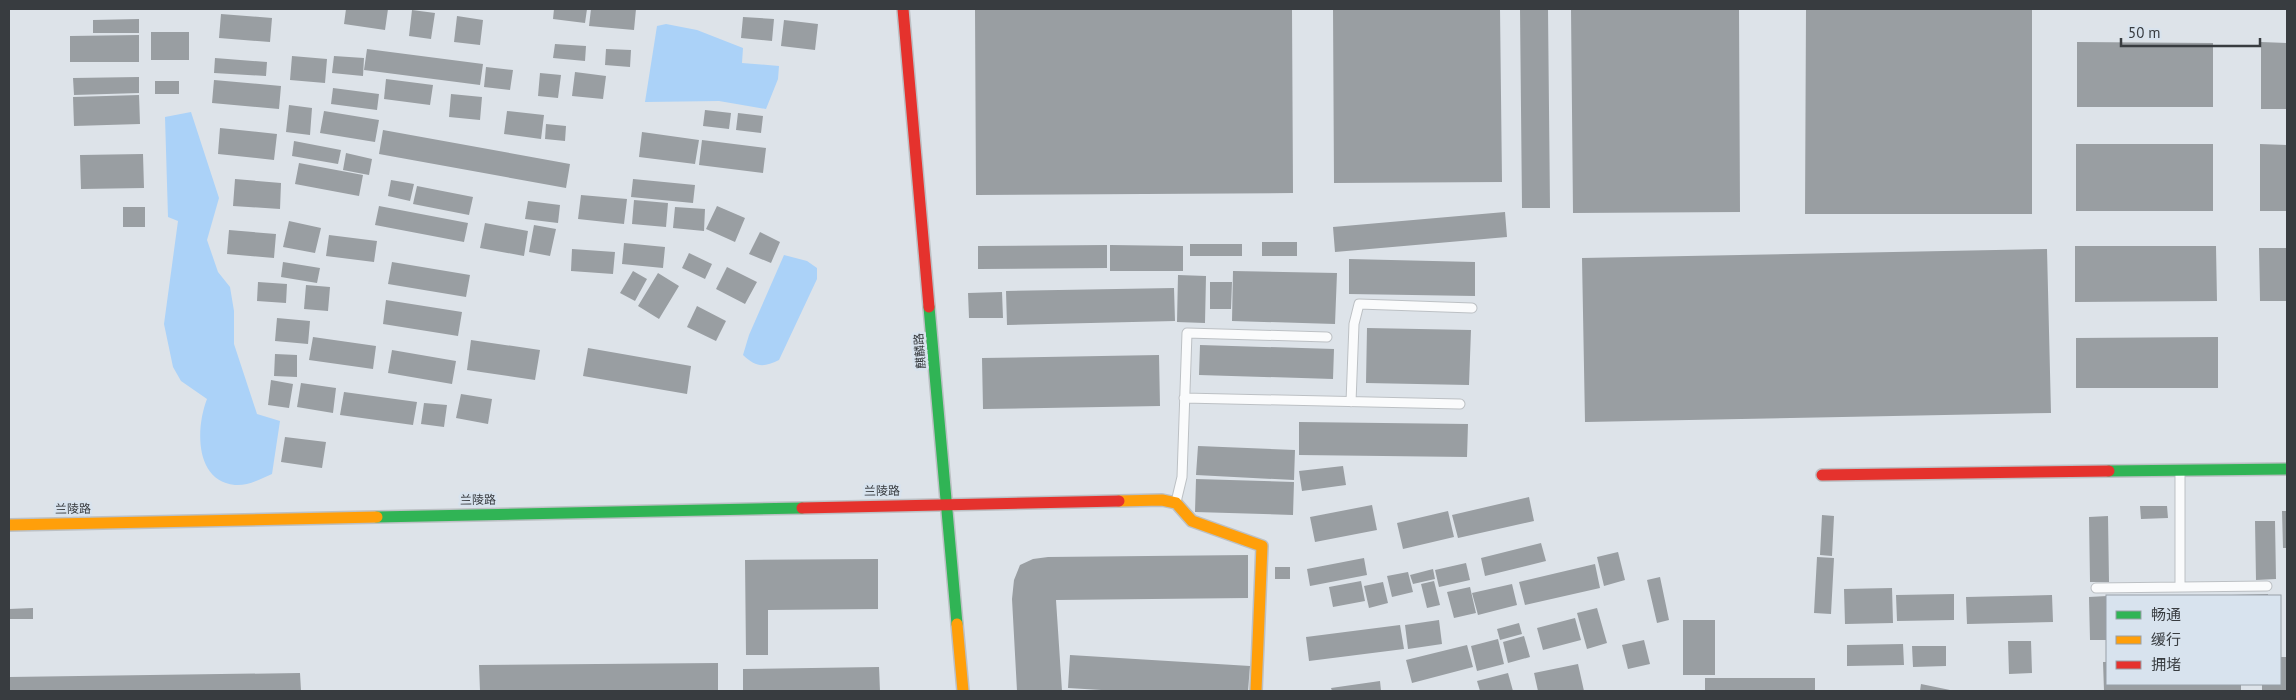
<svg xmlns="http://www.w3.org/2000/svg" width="2296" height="700" viewBox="0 0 2296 700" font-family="'PT Sans','Noto Sans SC',sans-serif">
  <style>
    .water { fill: #abd2f8 }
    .building { fill: #999ea2 }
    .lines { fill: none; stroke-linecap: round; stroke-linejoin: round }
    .lane-casing { stroke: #bcc0c4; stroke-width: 11 }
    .fast-casing { stroke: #bcc0c4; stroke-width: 14 }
    .slow-casing { stroke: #bcc0c4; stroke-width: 14 }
    .jam-casing { stroke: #bcc0c4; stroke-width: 14 }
    .lane { stroke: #fafbfc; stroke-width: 9 }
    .fast { stroke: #30b455; stroke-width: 11 }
    .slow { stroke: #ff9f0a; stroke-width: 11 }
    .jam { stroke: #e5322d; stroke-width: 11 }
    .labels { text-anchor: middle; stroke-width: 5; stroke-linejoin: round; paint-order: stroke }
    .street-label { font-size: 12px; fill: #383c40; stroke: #d8e3ee }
  </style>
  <rect width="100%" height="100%" fill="#dde3e9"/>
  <path class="water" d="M666,24l31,6 46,18 -1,15 37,3 -1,13 -12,30 -47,-8 -74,1 12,-76z
    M191,112l28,86 -12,42 11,32 12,15 4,24v33l23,70 23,7 -8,53c-12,5 -24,12 -37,11 -41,-4 -39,-58 -28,-86l-26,-18 -8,-14 -9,-43 14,-103 -10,-4 -3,-100z
    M784,255l23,6 10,7v11l-38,81c-16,8 -23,7 -36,-5l6,-20z"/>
  <path class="building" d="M346,9h42l-3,21 -41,-6z
    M554,9h33l-2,14 -32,-4z
    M591,9h45l-2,21 -45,-4z
    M975,9h317l1,184 -317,2z
    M1333,9h167l2,173 -168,1z
    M1520,9h28l2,199h-28z
    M1571,9h168l1,203 -167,1z
    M1806,9h226v205h-227z
    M412,10l23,3 -4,26 -22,-3z
    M221,14l51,4 -2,24 -51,-4z
    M457,16l26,4 -3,25 -26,-3z
    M743,17l31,2 -2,22 -31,-3z
    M139,19v14h-46v-13z
    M784,20l34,4 -3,26 -34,-4z
    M151,32h38v28h-38z
    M139,35v27h-69v-26z
    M2077,42l136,1v64h-136z
    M2261,42l26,1v66h-26z
    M555,44l31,2 -1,15 -32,-3z
    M367,49l116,15 -3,21 -116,-15z
    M606,49l25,1 -1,17 -25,-2z
    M292,56l35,3 -2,24 -35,-3z
    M334,56l30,2 -1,18 -31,-3z
    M215,58l52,4 -1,14 -52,-3z
    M486,67l27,3 -3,20 -26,-3z
    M575,72l31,4 -3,23 -31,-3z
    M540,73l21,2 -3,23 -20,-2z
    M139,77v16l-65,2 -1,-17z
    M386,79l47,6 -3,20 -46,-6z
    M214,80l67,6 -2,23 -67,-6z
    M155,81h24v13h-24z
    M333,88l46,6 -2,16 -46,-6z
    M451,94l31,3 -2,23 -31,-3z
    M139,95l1,29 -66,2 -1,-29z
    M289,105l23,3 -2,27 -24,-3z
    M705,110l26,3 -2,16 -26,-3z
    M324,111l55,9 -4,22 -55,-9z
    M507,111l37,4 -3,24 -37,-5z
    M738,113l25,3 -2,17 -25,-3z
    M546,124l20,2 -1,15 -20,-2z
    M220,128l57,6 -3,26 -56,-6z
    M383,130l187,34 -4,24 -187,-34z
    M642,132l57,8 -4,24 -56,-7z
    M702,140l64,8 -3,25 -64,-8z
    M294,141l47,9 -3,14 -46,-8z
    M2076,144h137v67h-137z
    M2260,144l27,1v66h-27z
    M346,153l26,6 -3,16 -26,-5z
    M143,154l1,34 -63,1 -1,-34z
    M299,163l64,12 -4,21 -64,-12z
    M235,179l46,4 -1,26 -47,-3z
    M633,179l62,6 -2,18 -62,-6z
    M391,180l23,4 -4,17 -22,-5z
    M417,186l56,11 -4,18 -56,-11z
    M581,195l46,4 -3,25 -46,-5z
    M634,200l34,3 -2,24 -34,-3z
    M528,201l32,4 -2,18 -33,-4z
    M379,206l89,17 -4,19 -89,-17z
    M717,206l28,12 -10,24 -29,-13z
    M123,207h22v20h-22z
    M675,207l30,2 -1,22 -31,-3z
    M1505,212l2,25 -172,15 -2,-25z
    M289,221l32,7 -6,25 -32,-6z
    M485,223l43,8 -4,25 -44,-8z
    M534,225l22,4 -6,27 -21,-4z
    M229,230l47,4 -2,24 -47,-4z
    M760,232l20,10 -9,21 -22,-9z
    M329,235l48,6 -3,21 -48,-6z
    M1262,242h35v14h-35z
    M624,243l41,4 -2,21 -41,-4z
    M1190,244h52v12h-52z
    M1107,245v23l-129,1v-23z
    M1110,245l73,1v25h-73z
    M2075,246h141l1,55 -142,1z
    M2259,248h28v53h-27z
    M572,249l43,3 -2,22 -42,-3z
    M2047,249l4,164 -466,9 -3,-164z
    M689,253l23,11 -7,15 -23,-11z
    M1349,259l126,3v34l-126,-2z
    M283,262l37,6 -3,15 -36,-6z
    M392,262l78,13 -4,22 -78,-13z
    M727,267l30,15 -12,22 -29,-15z
    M633,271l14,8 -12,22 -15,-8z
    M1233,271l104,2 -2,51 -103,-3z
    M658,273l21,13 -20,33 -21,-13z
    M1178,275l28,1 -1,47 -28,-1z
    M258,282l29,2 -1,19 -29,-2z
    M1210,282h22l-1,27h-21z
    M306,285l24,2 -2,24 -24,-2z
    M1174,288l1,33 -168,4 -1,-34z
    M1002,292l1,26h-34l-1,-25z
    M386,300l76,12 -4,24 -75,-12z
    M697,306l29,15 -10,20 -29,-14z
    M277,318l33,3 -2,23 -33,-3z
    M1367,328l104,2 -2,55 -103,-2z
    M313,337l63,9 -3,23 -64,-9z
    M2218,337v51h-142v-50z
    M471,340l69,10 -5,30 -68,-10z
    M1200,345l134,4 -1,30 -134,-4z
    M588,348l103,18 -4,28 -104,-18z
    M392,350l64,11 -4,23 -64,-11z
    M275,354l22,1v22l-23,-1z
    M1159,355l1,51 -177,3 -1,-51z
    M271,380l22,4 -4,24 -21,-3z
    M301,383l35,5 -3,25 -36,-6z
    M344,392l73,10 -4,23 -73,-10z
    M461,394l31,5 -4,25 -32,-6z
    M424,403l23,2 -3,22 -23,-3z
    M1299,422l169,2 -1,33 -168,-2z
    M285,437l41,5 -4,26 -41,-6z
    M1198,446l97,4 -1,30 -98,-5z
    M1343,466l3,19 -44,6 -3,-20z
    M1196,479l98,3 -1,33 -98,-3z
    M1529,497l5,24 -76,17 -6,-23z
    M1372,505l5,25 -62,12 -5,-25z
    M2140,506h27l1,12 -27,1z
    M1448,511l6,26 -51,12 -6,-26z
    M2282,511h5v37h-4z
    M1822,515l12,1 -2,40 -12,-1z
    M2108,516l1,66h-19l-1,-65z
    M2255,521h20l1,58 -20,1z
    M1541,543l5,18 -61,15 -4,-18z
    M1618,552l7,28 -21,6 -7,-29z
    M1248,555v43l-192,2 6,91h-45l-5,-92 2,-19 6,-15 13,-6 15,-2z
    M1817,557l17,1 -3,56 -17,-1z
    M1364,558l3,17 -57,11 -3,-17z
    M878,559v50l-110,1v45h-22l-1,-95z
    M1466,563l4,17 -31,7 -4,-17z
    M1595,564l5,24 -75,17 -6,-23z
    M1275,567h15v12h-15z
    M1433,569l2,10 -22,5 -3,-9z
    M1408,572l5,20 -21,5 -5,-21z
    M1660,577l9,43 -12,3 -10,-43z
    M1361,581l4,20 -32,6 -4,-20z
    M1434,581l6,24 -13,3 -6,-24z
    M1383,582l5,21 -19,5 -5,-22z
    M1512,584l5,21 -39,10 -6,-22z
    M1470,587l6,26 -22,5 -7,-26z
    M1892,588l1,35 -48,1 -1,-35z
    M1954,594v26l-57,1 -1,-26z
    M2268,594v2h-37v-1z
    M2052,595l1,27 -86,2 -1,-27z
    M2107,596v44h-17l-1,-43z
    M33,608v11h-24v-10z
    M1597,608l10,35 -20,6 -10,-36z
    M1575,618l6,22 -38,10 -6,-22z
    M1439,620l3,24 -34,5 -3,-24z
    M1683,620h32v55h-32z
    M1519,623l3,11 -22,6 -3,-11z
    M1400,625l4,24 -95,12 -3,-24z
    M1524,636l6,21 -22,6 -5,-21z
    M1498,639l6,25 -27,7 -6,-25z
    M1644,640l6,24 -22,5 -6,-24z
    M2008,641h23l1,32 -23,1z
    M1903,644l1,21 -57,1v-21z
    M1467,645l6,22 -61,16 -6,-23z
    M1912,646h34v20l-33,1z
    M1070,655l180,11 -2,25h-130l-50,-3z
    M2280,657h7v34h-25v-7h18z
    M2103,662h4v22h134v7h-137z
    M718,663v28h-238l-1,-26z
    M1578,664l6,27h-46l-4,-18z
    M879,667l1,24h-137v-22z
    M300,673l1,18h-292v-14z
    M1508,673l5,18h-33l-3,-10z
    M1705,678h110v13h-110z
    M1380,681l1,10h-49l-1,-3z
    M1921,684l29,6v1h-30z"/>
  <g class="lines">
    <defs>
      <path id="lane" d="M1184,398l276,6
        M1351,402l3,-78 5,-20 113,4
        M2180,472v115
        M1176,502l6,-25 5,-144 140,4
        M2096,588l171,-2"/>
      <path id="fast" d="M929,307l28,317
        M2109,471l178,-2
        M377,517l425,-9"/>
      <path id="slow" d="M1119,501l43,-1 14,3 16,18 70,25 -6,145
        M9,525l368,-8
        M957,624l6,67"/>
      <path id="jam" d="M903,9l26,298
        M1822,475l287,-4
        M802,508l317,-7"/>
    </defs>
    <use href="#lane" class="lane-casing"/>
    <use href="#fast" class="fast-casing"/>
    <use href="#slow" class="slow-casing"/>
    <use href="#jam" class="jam-casing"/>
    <use href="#lane" class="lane"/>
    <use href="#fast" class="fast"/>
    <use href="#slow" class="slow"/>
    <use href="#jam" class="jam"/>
  </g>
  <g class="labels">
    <g class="street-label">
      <text transform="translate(920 351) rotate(-95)" y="4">麒麟路</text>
      <text transform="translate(882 491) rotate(-1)" y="4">兰陵路</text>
      <text transform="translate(478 500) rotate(-1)" y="4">兰陵路</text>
      <text transform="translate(73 509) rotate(-1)" y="4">兰陵路</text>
    </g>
  </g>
  <rect width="2296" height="700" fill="none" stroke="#383c40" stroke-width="20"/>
  <rect x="2106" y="595" width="175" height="90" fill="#d8e3ee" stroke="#98a0a8"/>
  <rect x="2116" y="611" width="25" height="8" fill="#30b455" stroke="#98a0a8"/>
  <text x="2151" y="620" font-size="15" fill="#383c40">畅通</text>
  <rect x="2116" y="636" width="25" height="8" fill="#ff9f0a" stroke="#98a0a8"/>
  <text x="2151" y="645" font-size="15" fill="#383c40">缓行</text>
  <rect x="2116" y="661" width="25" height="8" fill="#e5322d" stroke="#98a0a8"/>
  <text x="2151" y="670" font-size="15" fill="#383c40">拥堵</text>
  <path d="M2121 38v8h139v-8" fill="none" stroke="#383c40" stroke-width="2.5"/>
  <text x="2128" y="38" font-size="15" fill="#383c40" stroke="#d8e3ee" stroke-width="4" paint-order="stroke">50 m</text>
</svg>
